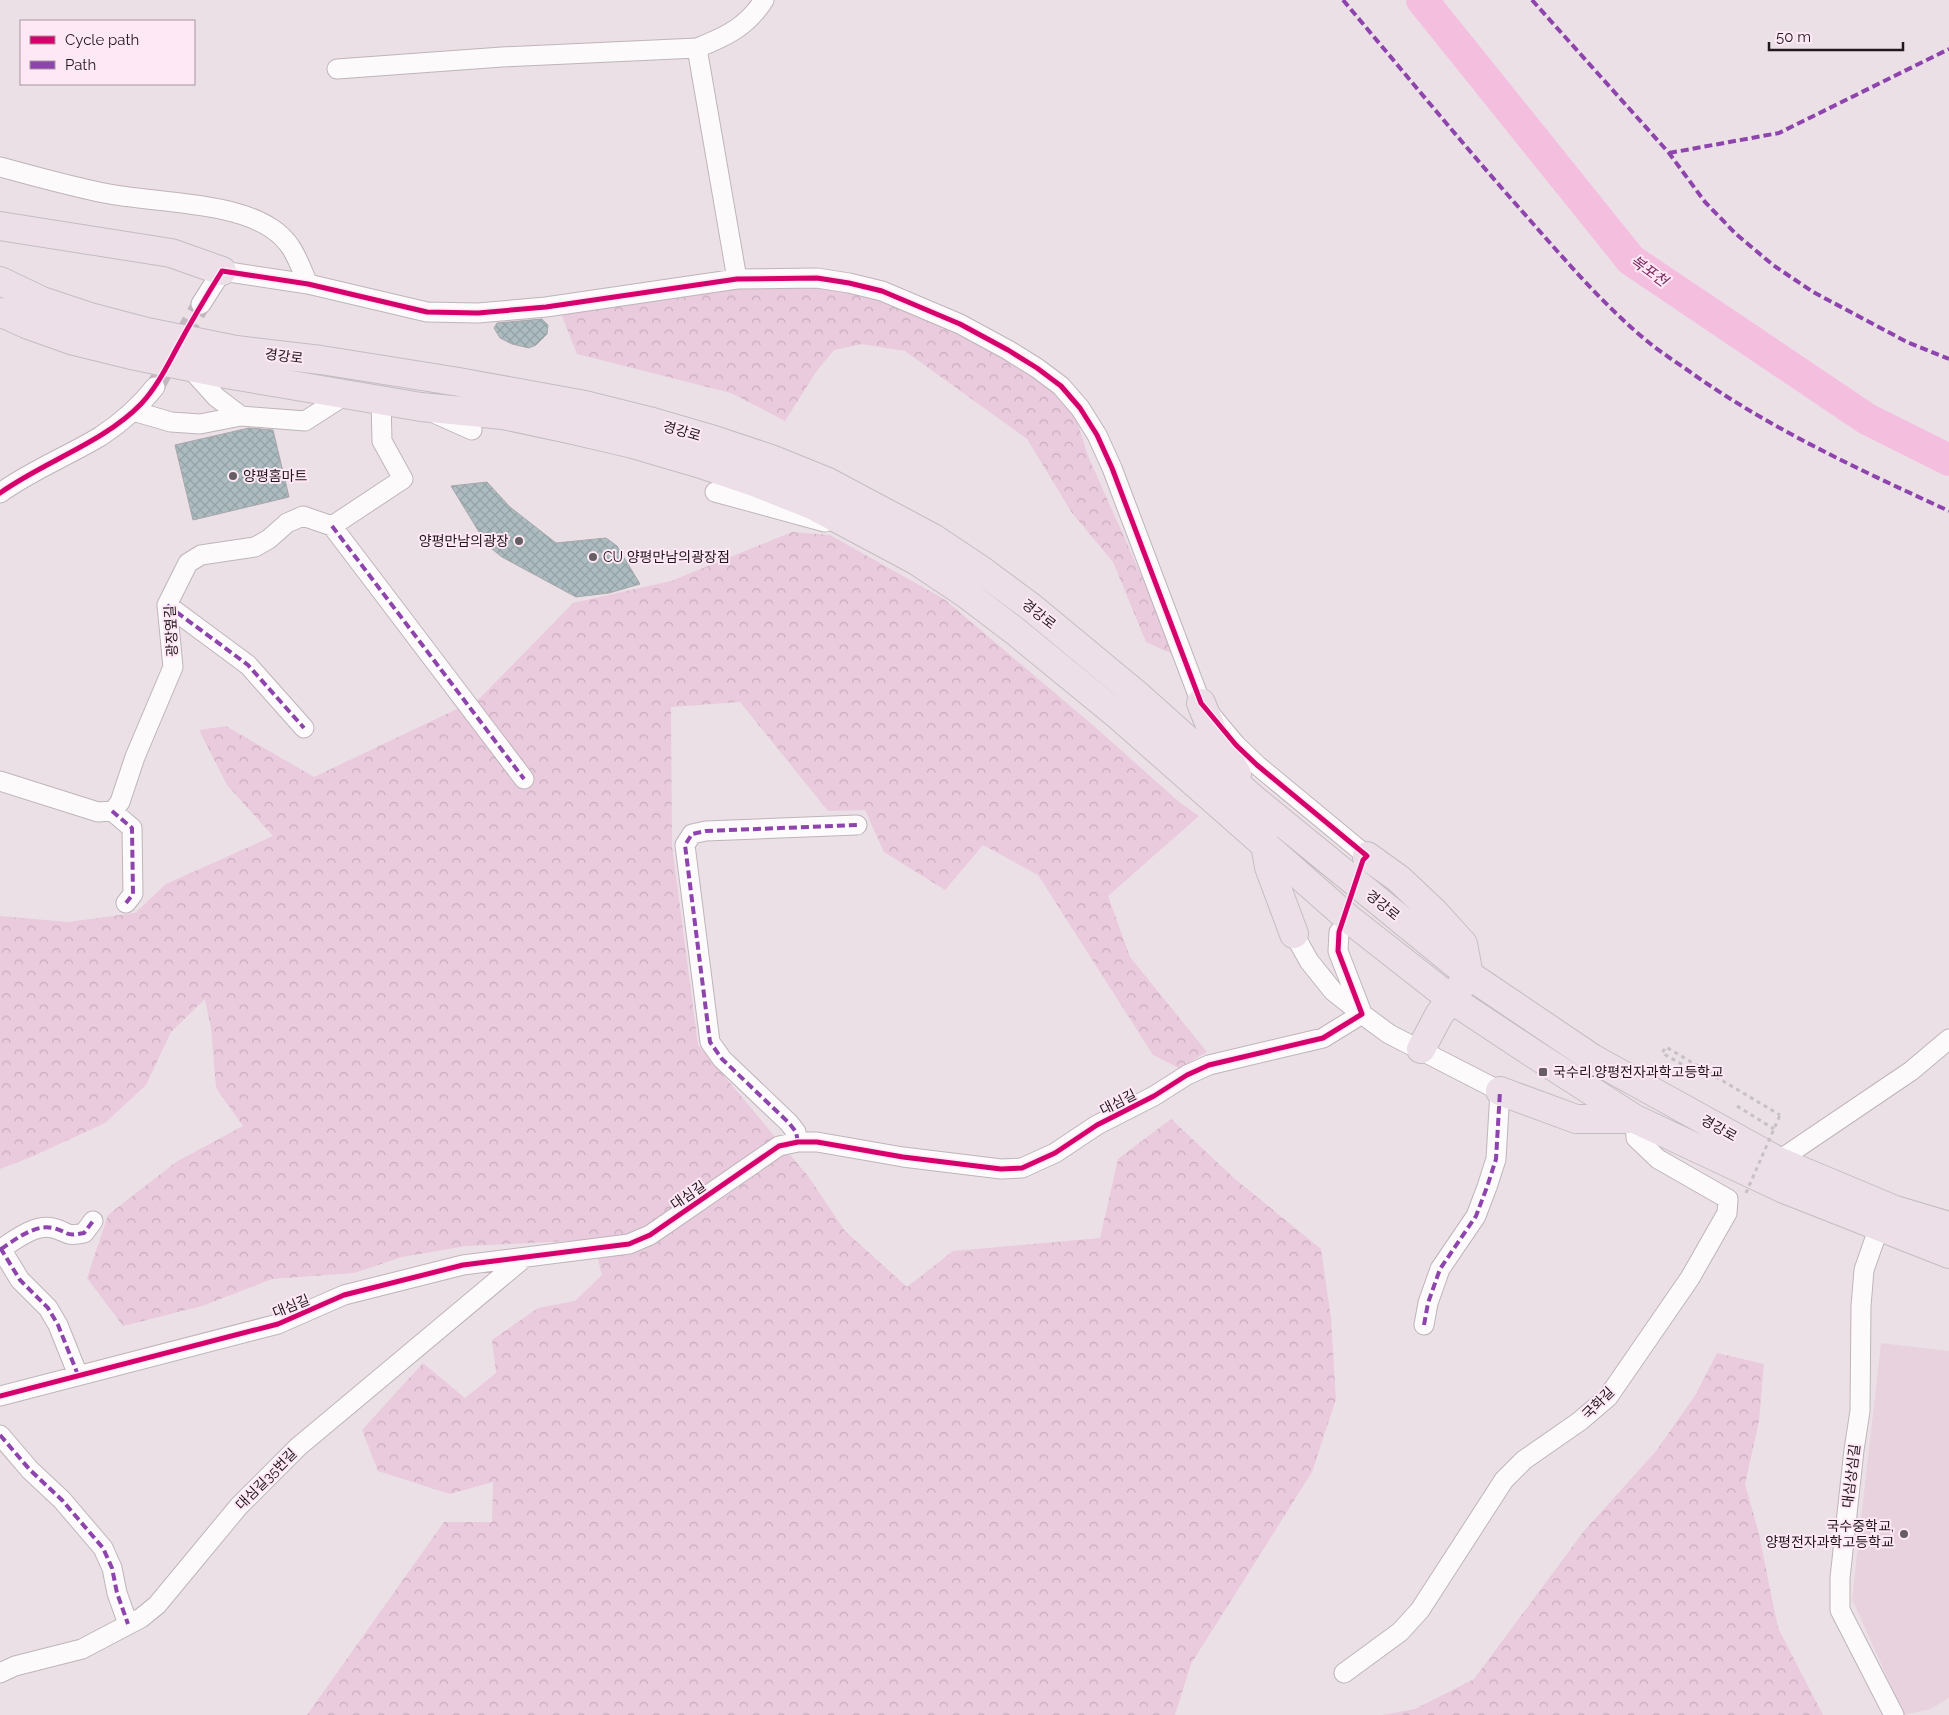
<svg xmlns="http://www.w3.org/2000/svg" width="1949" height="1715" viewBox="0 0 1949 1715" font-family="Raleway,'Noto Sans KR',sans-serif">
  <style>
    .built { fill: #e7d2de }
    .forest { fill: url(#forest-crowns) }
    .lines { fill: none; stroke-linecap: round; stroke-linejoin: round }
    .river { stroke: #f4bfdf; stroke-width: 32 }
    .building { fill: url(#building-cross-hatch); stroke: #a8a7aa }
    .minor-tunnel { stroke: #c3b8bf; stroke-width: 19; stroke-dasharray: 19 9; stroke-linecap: butt }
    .minor-casing { stroke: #beb4ba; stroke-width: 21 }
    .highway-casing { stroke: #c3bdc0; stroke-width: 30 }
    .path { stroke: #c6c1c4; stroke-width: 3; stroke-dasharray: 4 4; stroke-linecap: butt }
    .minor { stroke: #fcfafb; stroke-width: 19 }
    .highway { stroke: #ecdfe7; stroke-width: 28 }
    .path-bridge { stroke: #c6c1c4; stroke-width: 3; stroke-dasharray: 4 4; stroke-linecap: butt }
    .quiet { stroke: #8e44ad; stroke-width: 4; stroke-dasharray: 8 4; stroke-linecap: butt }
    .cycleway-casing { stroke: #ffe8f5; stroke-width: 8 }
    .cycleway { stroke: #d6006c; stroke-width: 5 }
    .poi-dot { fill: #675e64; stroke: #ffe8f5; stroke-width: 2 }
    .labels { text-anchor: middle; stroke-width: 4; stroke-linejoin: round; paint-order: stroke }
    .street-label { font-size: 14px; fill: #20181d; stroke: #ffe8f5 }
    .poi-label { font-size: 14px; fill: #20181d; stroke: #ffe8f5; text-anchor: start }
    .water-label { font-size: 15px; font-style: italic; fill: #792960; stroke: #ffe8f5 }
  </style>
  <defs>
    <pattern id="forest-crowns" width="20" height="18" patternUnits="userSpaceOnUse" patternTransform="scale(1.25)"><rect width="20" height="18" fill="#eacadd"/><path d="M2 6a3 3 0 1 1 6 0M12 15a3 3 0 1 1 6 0" fill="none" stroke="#c8adbd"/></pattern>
    <pattern id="building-cross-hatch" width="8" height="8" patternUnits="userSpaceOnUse" patternTransform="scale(1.25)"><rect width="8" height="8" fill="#acbcc0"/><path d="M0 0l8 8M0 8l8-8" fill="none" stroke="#94a1a5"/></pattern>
  </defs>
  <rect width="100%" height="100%" fill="#ece0e7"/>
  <path class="built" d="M1881,1343l68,8v347l-19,11 -26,6 -52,-116z"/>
  <path class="forest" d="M806,284l92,20 57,22 103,64 17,25 13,41 89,200 -31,-14 -33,-80 -41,-49 -45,-74 -122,-88 -43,-7 -28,6 -18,22 -31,49 -54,-28 -154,-39 -23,-58z
    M792,532l38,3 114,64 151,128 83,74 21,15 -91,80 22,61 77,95 -28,16 -26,-13 -115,-180 -55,-30 -38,45 -61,-38 -19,-42 -37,1 -88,-109 -69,5 1,139 26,199 110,131 37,55 62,56 46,-36 147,-13 18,-79 53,-40 64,60 86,70 10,69 5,81 -24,73 -121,192 -16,51h-868l137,-193h48l1,-40 -43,12 -72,-23 -16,-41 61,-67 42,35 31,-25 -4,-33 46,-32 37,-7 27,-26 -9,-35 -127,6 -64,11 -48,16 -82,6 -70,27 -79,20 -36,-48 21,-63 68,-53 67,-36 -27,-38 -5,-60 -6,-29 -34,33 -25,53 -41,38 -74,34 -31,12v-253l68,6 67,-9 31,-29 107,-48 -46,-51 -28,-55 27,-4 88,51 166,-79 93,-95 98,-22z
    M1717,1353l47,11 -5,57 -14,63 13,46 20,98 45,87h-440l32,-6 59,-30 110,-148 72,-80 40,-57z"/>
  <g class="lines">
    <path class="river" d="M1422,0l209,260 236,159 82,41"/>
  </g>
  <path class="building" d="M542,319l6,6 -1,9 -11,11 -7,3 -17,-4 -12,-6 -6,-10 3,-5z
    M249,428l24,2 16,67 -96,23 -18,-75z
    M487,482l23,25 46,36 50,-5 11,8 23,38 -31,9 -33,4 -74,-40 -15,-12 -36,-59z"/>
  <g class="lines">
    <path class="minor-tunnel" d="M155,387l46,-83"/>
    <defs>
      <path id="minor" d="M697,48c28,-11 50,-21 67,-48
        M337,69l165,-12 195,-9 40,231
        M0,167c34,9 69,19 104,26 49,10 126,8 167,35 22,14 27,33 37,56
        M201,304l21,-33 86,13 119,28 51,1 68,-6 191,-28 80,-1 32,5 33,8 78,33 48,26 29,18 24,18 19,22 17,27 15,33 89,235 35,42 21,20 110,91 -4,4
        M189,367l27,30 25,19 64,5 42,-27
        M133,411l38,11 29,2 41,-8
        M436,414l36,16
        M715,492l110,30
        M0,493c32,-23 68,-37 101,-57 21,-14 39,-30 54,-49
        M332,526l192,253
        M167,605l81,60 56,63
        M0,781l98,31 15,-1 7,-9 15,-45 38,-90 -6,-62 21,-42 13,-8 54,-8 14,-8 18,-16 16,-7 29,10 71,-47 -21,-38 -1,-41
        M112,811l20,17 1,66 -7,9
        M1339,932l-1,19 24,62
        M1294,934l15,27 24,30 29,23 27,20 111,57 -4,68 -9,28 -11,29 -36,53 -12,34 -4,22
        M798,1142l-2,-10 -7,-9 -67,-64 -12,-17 -25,-197 7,-11 14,-3 151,-6
        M1778,1161l133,-90 38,-32
        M1879,1227l-15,43 -3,36 -1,105 -6,39 -14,128v32l54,105
        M1,1249c15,-10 34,-25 52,-21 16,4 11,9 31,5l9,-12
        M0,1250l1,-1 19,31 28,28 10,17 20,50
        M0,1396l278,-72 66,-29 119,-30 166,-21 21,-9 129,-89 19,-4h19l86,15 98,12 21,-1 33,-15 42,-28 57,-29 33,-21 22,-10 114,-27 39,-24
        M0,1435l30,35 32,30 41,48 9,20 5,25 11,31
        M0,1673l15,-7 67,-17 59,-31 16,-13 82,-99 59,-59 226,-189
        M1344,1673l56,-41 20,-22 84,-130 20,-20 56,-39 28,-24 82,-119 37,-65 1,-14 -70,-40 -22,-21 -1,-19"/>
      <path id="highway" d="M0,226l171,27 51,18
        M0,281l42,20 48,16 57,15 89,18 85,10 132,21 132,24 64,16 65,19 57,19 57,23 105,56 48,32 50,37 105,87 115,103 218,178 123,83 186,103 117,49 54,16
        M0,312l26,12 48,17 57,14 89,18 201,34 82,8 66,14 64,15 65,19 56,19 58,23 105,56 48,32 50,38 105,86 229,202 102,80 80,53 104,67 149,70 165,65
        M1201,703l13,32 23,39
        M1265,844l4,23 25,67
        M1367,856l32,23 36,34 28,31 6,31 -30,40 -18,34
        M1500,1091l76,28h59"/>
    </defs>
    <use href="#minor" class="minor-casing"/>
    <use href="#highway" class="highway-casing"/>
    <path class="path" d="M1703,1076l-41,-23 4,-6 114,68
      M1737,1106l37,23"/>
    <use href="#minor" class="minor"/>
    <use href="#highway" class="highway"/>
    <path class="path-bridge" d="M1746,1193l34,-78"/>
    <path class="quiet" d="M1343,0c59,70 117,141 178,210 40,45 79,92 126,131 12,10 26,19 39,28 82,59 172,100 263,142
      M1532,0l137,153 36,49 31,32 37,31 40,27 94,50 42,17
      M1669,153l110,-20 170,-84
      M332,526l192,253
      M167,605l81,60 56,63
      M112,811l20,17 1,66 -7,9
      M798,1142l-2,-10 -7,-9 -67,-64 -12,-17 -25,-197 7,-11 14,-3 151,-6
      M1,1249c15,-10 34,-25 52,-21 16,4 11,9 31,5l9,-12
      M0,1250l1,-1 19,31 28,28 10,17 20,50
      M1424,1325l4,-22 12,-34 36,-53 11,-29 9,-28 4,-68
      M0,1435l30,35 32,30 41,48 9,20 5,25 11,31"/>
    <defs>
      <path id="cycleway" d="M0,493c45,-32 103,-50 141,-89 16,-17 26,-38 37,-58 14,-26 29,-51 44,-75l86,13 119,28 51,1 68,-6 191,-28 80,-1 32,5 33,8 78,33 48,26 29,18 24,18 19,22 17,27 15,33 89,235 35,42 21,20 110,91 -4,4 -24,72 -1,19 24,63 -39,24 -114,27 -22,10 -33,21 -57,29 -42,28 -33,15 -21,1 -98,-12 -86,-15h-19l-19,4 -129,89 -21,9 -166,21 -119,30 -66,29 -278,72"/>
    </defs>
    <use href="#cycleway" class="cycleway-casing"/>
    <use href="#cycleway" class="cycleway"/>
  </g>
  <g class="poi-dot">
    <circle cx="233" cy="476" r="5"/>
    <circle cx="519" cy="541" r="5"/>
    <circle cx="593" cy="557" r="5"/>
    <rect x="1538" y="1067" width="10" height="10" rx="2.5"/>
    <circle cx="1904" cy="1534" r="5"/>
  </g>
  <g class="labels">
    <g class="street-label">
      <text transform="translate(284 356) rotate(7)" y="5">경강로</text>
      <text transform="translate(682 431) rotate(16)" y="5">경강로</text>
      <text transform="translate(1039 614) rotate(38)" y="5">경강로</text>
      <text transform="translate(171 631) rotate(-93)" y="5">광장옆길</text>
      <text transform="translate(1383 905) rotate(39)" y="5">경강로</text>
      <text transform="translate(1118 1102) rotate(-27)" y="5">대심길</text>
      <text transform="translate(1719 1128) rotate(29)" y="5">경강로</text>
      <text transform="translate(688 1195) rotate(-34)" y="5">대심길</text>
      <text transform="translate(291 1306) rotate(-22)" y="5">대심길</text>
      <text transform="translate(1598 1403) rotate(-45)" y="5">국화길</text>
      <text transform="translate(1851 1476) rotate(-83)" y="5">대심상심길</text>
      <text transform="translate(266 1479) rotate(-45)" y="5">대심길35번길</text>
    </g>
    <g class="poi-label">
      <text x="243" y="481">양평홈마트</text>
      <text x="509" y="546" text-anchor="end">양평만남의광장</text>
      <text x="603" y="562">CU 양평만남의광장점</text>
      <text x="1553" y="1077">국수리.양평전자과학고등학교</text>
      <text x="1894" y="1531" text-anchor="end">국수중학교,<tspan x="1894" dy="16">양평전자과학고등학교</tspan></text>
    </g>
    <g class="water-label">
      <text transform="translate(1649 271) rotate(36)" y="5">복포천</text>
    </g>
  </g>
  <rect x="20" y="20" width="175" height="65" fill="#ffe8f5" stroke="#a6959f"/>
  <rect x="30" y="36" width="25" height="8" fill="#d6006c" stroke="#a6959f"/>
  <text x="65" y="45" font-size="15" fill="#20181d">Cycle path</text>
  <rect x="30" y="61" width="25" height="8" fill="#8e44ad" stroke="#a6959f"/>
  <text x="65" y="70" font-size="15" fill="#20181d">Path</text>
  <path d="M1769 42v8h134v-8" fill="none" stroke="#20181d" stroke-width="2.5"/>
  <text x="1776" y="42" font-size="15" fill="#20181d" stroke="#ffe8f5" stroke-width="4" paint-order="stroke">50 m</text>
</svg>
